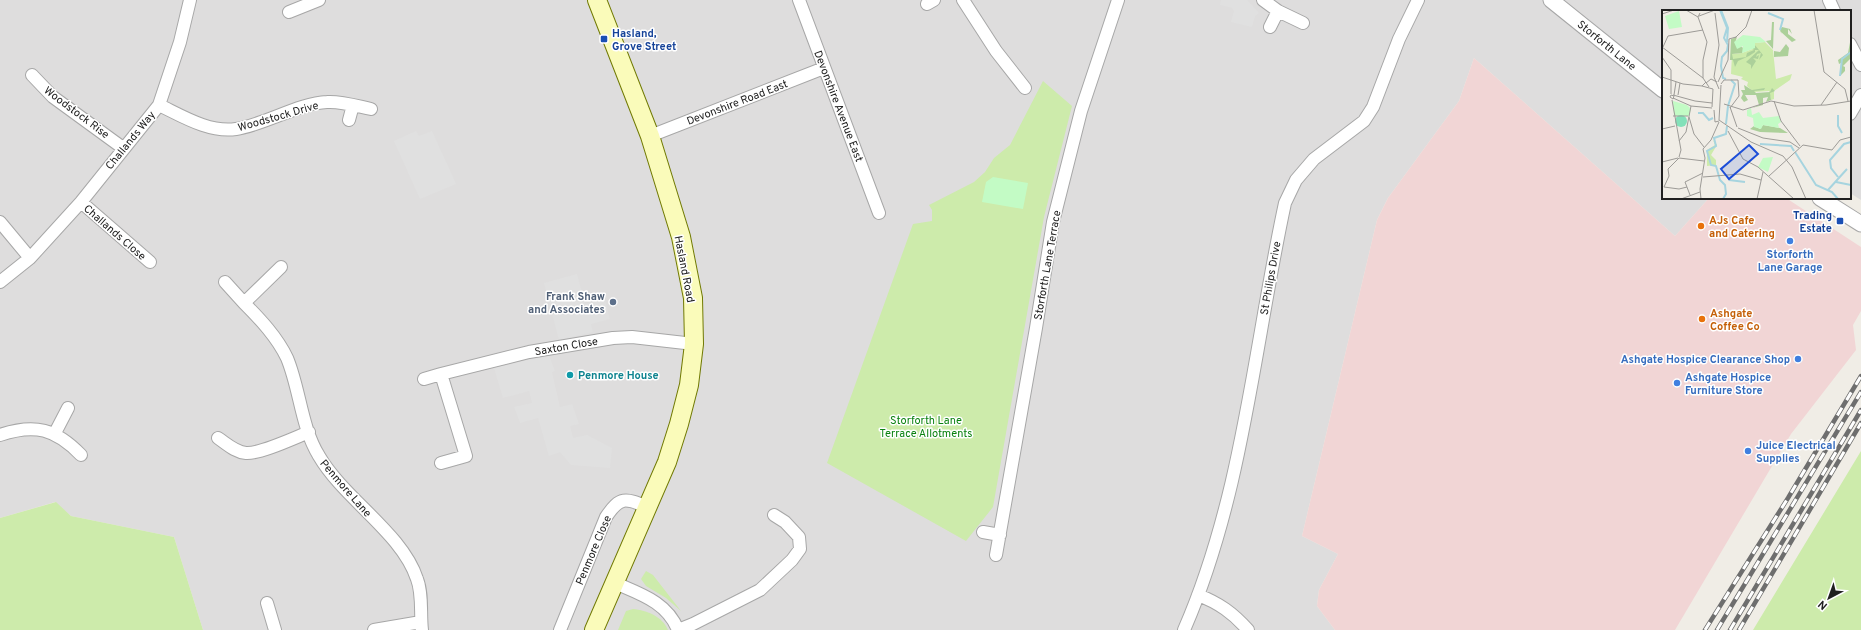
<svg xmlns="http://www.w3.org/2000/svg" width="1861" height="630" viewBox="0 0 1861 630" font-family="Overpass,sans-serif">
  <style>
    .residential { fill: #dedddd }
    .commercial { fill: #f1d5d5 }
    .grass { fill: #cdebab }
    .park { fill: #c3fbc5 }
    .parking { fill: #e0e0e0 }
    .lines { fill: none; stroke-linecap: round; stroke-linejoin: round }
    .minor-casing { stroke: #a7a7a7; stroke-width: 14 }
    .tertiary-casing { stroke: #a7a7a7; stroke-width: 17 }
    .secondary-casing { stroke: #717a03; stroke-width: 20 }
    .minor { stroke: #fff; stroke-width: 12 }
    .tertiary { stroke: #fff; stroke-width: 15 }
    .secondary { stroke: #fafbba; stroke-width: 18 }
    .rail-casing { stroke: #6e6e6e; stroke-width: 4.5 }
    .rail { stroke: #fff; stroke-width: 3; stroke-dasharray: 9; stroke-linecap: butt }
    .transit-dot { fill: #1a4fb4; stroke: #fff; stroke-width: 1.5 }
    .food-dot { fill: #e8710a; stroke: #fff; stroke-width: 1.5 }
    .shop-dot { fill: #3f7fe0; stroke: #fff; stroke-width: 1.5 }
    .service-dot { fill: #5c6f8a; stroke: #fff; stroke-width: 1.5 }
    .culture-dot { fill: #0f9aa8; stroke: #fff; stroke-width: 1.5 }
    .labels { text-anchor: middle; stroke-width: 3; stroke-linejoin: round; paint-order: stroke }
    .transit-label { font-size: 11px; font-weight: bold; fill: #164399; stroke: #fff; text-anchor: start }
    .street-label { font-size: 11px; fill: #202020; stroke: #fff }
    .food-label { font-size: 11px; font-weight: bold; fill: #c56008; stroke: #fff; text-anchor: start }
    .shop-label { font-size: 11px; font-weight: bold; fill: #366cbe; stroke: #fff; text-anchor: start }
    .service-label { font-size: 11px; font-weight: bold; fill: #4e5e75; stroke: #fff; text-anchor: end }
    .culture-label { font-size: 11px; font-weight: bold; fill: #0d838f; stroke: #fff; text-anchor: start }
    .park-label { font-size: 11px; fill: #0a8210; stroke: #fff }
    .inset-river { fill: none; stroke: #a6d4df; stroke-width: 2 }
    .inset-road { fill: none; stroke: #9d9b97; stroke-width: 1 }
    .view { fill: #1d4ed8; fill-opacity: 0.15; stroke: #1d4ed8; stroke-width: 2 }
    .inset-edge { fill: none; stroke: #202020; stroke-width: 2 }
  </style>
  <rect width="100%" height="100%" fill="#f0ede6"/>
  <path class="residential" d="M0,0h1861v200l-11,-7v-182h-187v187h46l-34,38 -201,-178 -15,43 -71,97 -11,22 -75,316 36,18 -19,36 -2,16 18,24h-1132l-29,-93 -103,-21 -16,-14 -55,16z"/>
  <path class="commercial" d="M1474,58l201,178 34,-38h77l75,49v64l-8,14 3,25 -65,84 -116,196h-340l-18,-24 2,-16 19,-36 -36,-18 75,-316 11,-22 71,-97z"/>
  <path class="grass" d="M1043,81l29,25 -28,111 -51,290 -27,34 -139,-78 86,-239 19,-3v-11l-3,-5 45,-23 11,-10 9,-14 16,-13z
    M1861,451v179h-108z
    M56,502l15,14 103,21 29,93h-203v-112z
    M646,571l7,4 28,36 -15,-13 -20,-12 -5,-7z
    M633,609c14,1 30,8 35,21h-50l8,-19z"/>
  <path class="park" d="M993,177l35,6 -5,26 -41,-7 4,-20z"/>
  <path class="parking" d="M1221,0h26l12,13 -4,3 -3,11 -21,-5 3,-11 -2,-3 -12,-3z
    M416,131l3,5 13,-5 24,53 -36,15 -26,-58z
    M577,274l8,30 20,-5 5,20 -19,5 2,8 -34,8 -15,-57z
    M549,355l6,16 -3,1 8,35 12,-3 7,20 -9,2 3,12 14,-3 25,13 -2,20 -39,-3 -11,-13 -11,4 -11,-38 -18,5 -6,-16 18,-4 -3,-12 -26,7 -9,-30z"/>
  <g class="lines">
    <defs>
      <path id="minor" d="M799,0l80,213
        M963,0l33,51 29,37
        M1263,0l15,11 25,12
        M1829,0l5,11
        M927,4l7,-4
        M289,12l30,-12
        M1270,27l8,-16
        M1850,44l11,21
        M32,75l21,22 70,51
        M159,105c23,11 50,28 77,24 28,-4 63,-26 91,-27 14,-1 30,4 44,7
        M1850,114l11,-19
        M349,120l4,-15
        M650,136l174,-68
        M81,202l69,60
        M0,222l30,36
        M281,267l-37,36c16,16 33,34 43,55 13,31 14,69 32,98 25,43 83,77 98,123 6,15 3,35 5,51
        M0,282l30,-24 51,-56 78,-97 21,-63 10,-42
        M225,282l19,21
        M424,379l17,-5
        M55,433l13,-25
        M0,435c35,-12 56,-6 81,20
        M218,438c9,6 17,14 28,15 14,1 48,-15 63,-21
        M441,463l25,-7 -25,-82 88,-22 84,-14 19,-1 62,7
        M983,532l17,3
        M996,555l40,-227 17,-106 28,-111 37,-111
        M615,583c25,11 52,19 63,47
        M1198,595c21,8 35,18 50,35
        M267,603l8,27
        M374,630l47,-8
        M560,630l46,-113c14,-21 19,-19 42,-10
        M678,630l15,-6 67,-34 32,-30 8,-11 -1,-12 -14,-15 -11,-7
        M1184,630c59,-135 70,-284 101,-427l11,-23 18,-21 50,-38 9,-14 26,-68 19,-39"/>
      <path id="tertiary" d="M1551,0l112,90
        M1820,198l41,26"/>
      <path id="secondary" d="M594,630l73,-168 12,-38 10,-39 5,-41 -1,-46 -12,-61 -31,-101 -53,-136"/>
    </defs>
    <use href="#minor" class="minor-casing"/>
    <use href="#tertiary" class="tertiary-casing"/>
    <use href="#secondary" class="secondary-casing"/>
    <use href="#minor" class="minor"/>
    <use href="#tertiary" class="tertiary"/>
    <use href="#secondary" class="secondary"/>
    <defs>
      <path id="rail" d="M1705,630l83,-132 73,-122
        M1717,630l144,-238
        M1730,630l131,-220
        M1739,630l122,-207"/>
    </defs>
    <use href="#rail" class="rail-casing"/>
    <use href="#rail" class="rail"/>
  </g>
  <g class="transit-dot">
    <rect x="600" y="35" width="8" height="8" rx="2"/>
    <rect x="1836" y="217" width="8" height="8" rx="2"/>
  </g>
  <g class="food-dot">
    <circle cx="1701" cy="226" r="4"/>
    <circle cx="1702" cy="319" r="4"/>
  </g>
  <g class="shop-dot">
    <circle cx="1790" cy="241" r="4"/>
    <circle cx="1798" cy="359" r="4"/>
    <circle cx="1677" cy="383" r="4"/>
    <circle cx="1748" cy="451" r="4"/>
  </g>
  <circle class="service-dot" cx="613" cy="302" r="4"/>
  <circle class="culture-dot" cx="570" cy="375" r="4"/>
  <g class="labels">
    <g class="transit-label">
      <text x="612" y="37">Hasland,<tspan x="612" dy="13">Grove Street</tspan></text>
      <text x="1832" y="219" text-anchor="end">Trading<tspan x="1832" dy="13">Estate</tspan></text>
    </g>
    <g class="street-label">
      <text transform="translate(1607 45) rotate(39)" y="4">Storforth Lane</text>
      <text transform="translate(737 102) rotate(-21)" y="4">Devonshire Road East</text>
      <text transform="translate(839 106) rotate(69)" y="4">Devonshire Avenue East</text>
      <text transform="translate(77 112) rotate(37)" y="4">Woodstock Rise</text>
      <text transform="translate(278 116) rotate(-16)" y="4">Woodstock Drive</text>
      <text transform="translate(130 140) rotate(-51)" y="4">Challands Way</text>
      <text transform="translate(115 232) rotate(41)" y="4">Challands Close</text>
      <text transform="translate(1047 265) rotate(-80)" y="4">Storforth Lane Terrace</text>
      <text transform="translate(685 269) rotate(79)" y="4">Hasland Road</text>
      <text transform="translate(1270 278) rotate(-80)" y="4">St Philips Drive</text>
      <text transform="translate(566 346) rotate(-10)" y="4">Saxton Close</text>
      <text transform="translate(346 488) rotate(49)" y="4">Penmore Lane</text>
      <text transform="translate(593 550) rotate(-67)" y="4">Penmore Close</text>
    </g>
    <g class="food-label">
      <text x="1709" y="224">AJs Cafe<tspan x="1709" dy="13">and Catering</tspan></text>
      <text x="1710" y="317">Ashgate<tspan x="1710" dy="13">Coffee Co</tspan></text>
    </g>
    <g class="shop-label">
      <text x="1790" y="258" text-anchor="middle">Storforth<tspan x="1790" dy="13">Lane Garage</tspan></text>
      <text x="1790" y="363" text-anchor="end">Ashgate Hospice Clearance Shop</text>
      <text x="1685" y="381">Ashgate Hospice<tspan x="1685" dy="13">Furniture Store</tspan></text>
      <text x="1756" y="449">Juice Electrical<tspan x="1756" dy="13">Supplies</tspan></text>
    </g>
    <g class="service-label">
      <text x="605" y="300">Frank Shaw<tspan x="605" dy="13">and Associates</tspan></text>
    </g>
    <g class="culture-label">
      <text x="578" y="379">Penmore House</text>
    </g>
    <g class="park-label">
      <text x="926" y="424">Storforth Lane<tspan x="926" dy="13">Terrace Allotments</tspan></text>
    </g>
  </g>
  <g transform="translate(1662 10)">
    <rect width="189" height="189" fill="#f0ede6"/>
    <path d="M103,32l8,8 3,29 16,-5 -2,6 -16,11v8l-3,1 -2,-9 -15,1 -7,-6 1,-4 -7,-3 2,-2 -12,-3 1,-20 10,-1 13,-5 -1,-5zM51,130l4,5 -6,10 5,5v5l-9,1v-16l8,-5z" fill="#cdebab"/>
    <path d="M110,12h2l-1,27 -7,-8 5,-1zM120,17l8,2 2,5 -4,-5v5l8,6 -4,2 -12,-11 2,3 -2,-4zM75,27l-2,6 10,6 -3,4 -10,1 1,5 13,-2 1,-4 7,-3 -2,-2 2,-4 5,6h-4v2l-6,4 -11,5 -3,6 -2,-7h-3l1,-21zM189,27v21l-8,8 2,1v4l-5,5 1,-13 -2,1 -1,-4 10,-7zM124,34l3,4 -1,8 -14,1v-6l6,1zM97,40l4,5 -4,5 2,-7 -4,1 -1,3 3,-2 -1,4 -5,-1 3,3 -5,8h-8h8v-4l-5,-3zM82,75l8,5 13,-2 -1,2 -10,1 2,2 14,-1 2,-4 3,3 -5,2 1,7 -5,2 2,-5 -5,1v7l-11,3 7,-3 -3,-10h-11l3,5 -4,2 -3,-4 2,-4 -2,-4h4zM101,115l17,3 8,5 -28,-1 -10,-3 4,-3 6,3z" fill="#acd09a"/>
    <path d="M17,1l3,16 -13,2 -4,-13zM81,25l17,2 6,5 -11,1v5l-13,5 1,-7 -6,3 -3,-7zM11,91l14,4 4,4 -2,7h-15zM89,98l1,7 7,-3 4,6 16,-2 2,6 -3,2 1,4 -16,-3 -2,4 -7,-2 -1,-9 -6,-2v-6zM111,147l-5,15 -10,-5 5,-9z" fill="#c3fbc5"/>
    <path d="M13 111a6 6 0 1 1 12 0a6 6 0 1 1-12 0Z" fill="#83e1b9"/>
    <path class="inset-river" d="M58,0l7,18 -3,10 4,7 -1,6 -5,6 -1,9 2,12 3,1M59,0l7,18 -1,14M106,3l15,6 -3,11M178,66l2,-17 9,-7M36,103h5l6,7 4,-2M176,105v11l4,7M64,114l2,-18 7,-22 -4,-4M98,134l31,2 3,5M133,142l21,33 16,7 6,7M176,167l-7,-9 -1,-8 14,-16 7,-2M67,170l16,2M174,172l15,3M166,180l19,-21M61,189l3,-5 -1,-9 -5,-5 -4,-14 -5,-1 -4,-14 9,-5 -2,-8 12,-4 1,-8"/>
    <path class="inset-road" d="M24,0l12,7M152,0l10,62 21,17 3,12M38,3l-2,4 9,25 -4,18v18M53,3l4,32 -5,32 5,12M0,4l12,-4M37,6l16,-6M73,28l11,-11 6,-17M0,37l41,31 6,9M1,37l5,-11 35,-6M0,47l9,13v24M0,67l21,7 19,2M44,72l-4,4 11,3 -1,18M56,72l10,-22 1,-21 7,-2M44,73l5,-4 6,3M59,74l3,-4h14l1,16 -9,12M59,75l-2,35 32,22 32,14 9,11 14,32M9,85l3,1 -1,3 -3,-2zM11,85l22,6M12,85l2,-13M16,85l2,-12M11,88l18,8 21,2M10,90l9,50 -2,7M33,91l17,2M112,91l7,20 19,25M62,94l19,6 28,-9 23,5 32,-1 25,-4M159,95l16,-23M68,97l7,20M52,100l1,12 4,-1M11,106h15M27,107l5,17 10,13M76,118l25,10 27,4 9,6M0,119l13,-3M66,121l15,28 15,8 36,32M17,131l7,-9 5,-26M17,148l-11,11 1,7 -5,11 15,2 8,-2M17,148l25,3M0,152l16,-4M107,166l34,-31 29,5 8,-10 11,-3M41,167l37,-3 21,6M28,185l-5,-13 18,-9M19,189l19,-7M39,189l-1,-10 5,-31 -2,-9 8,-9 8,-18M95,189l6,-27"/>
    <path class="view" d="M87,135l9,9 -29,25 -8,-10z"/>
    <rect width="189" height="189" class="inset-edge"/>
  </g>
  <g transform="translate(1829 598) rotate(221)" stroke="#ffffff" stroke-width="3" paint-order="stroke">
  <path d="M0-3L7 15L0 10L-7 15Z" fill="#202020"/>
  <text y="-6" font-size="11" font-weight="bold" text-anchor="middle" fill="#202020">N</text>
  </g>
</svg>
